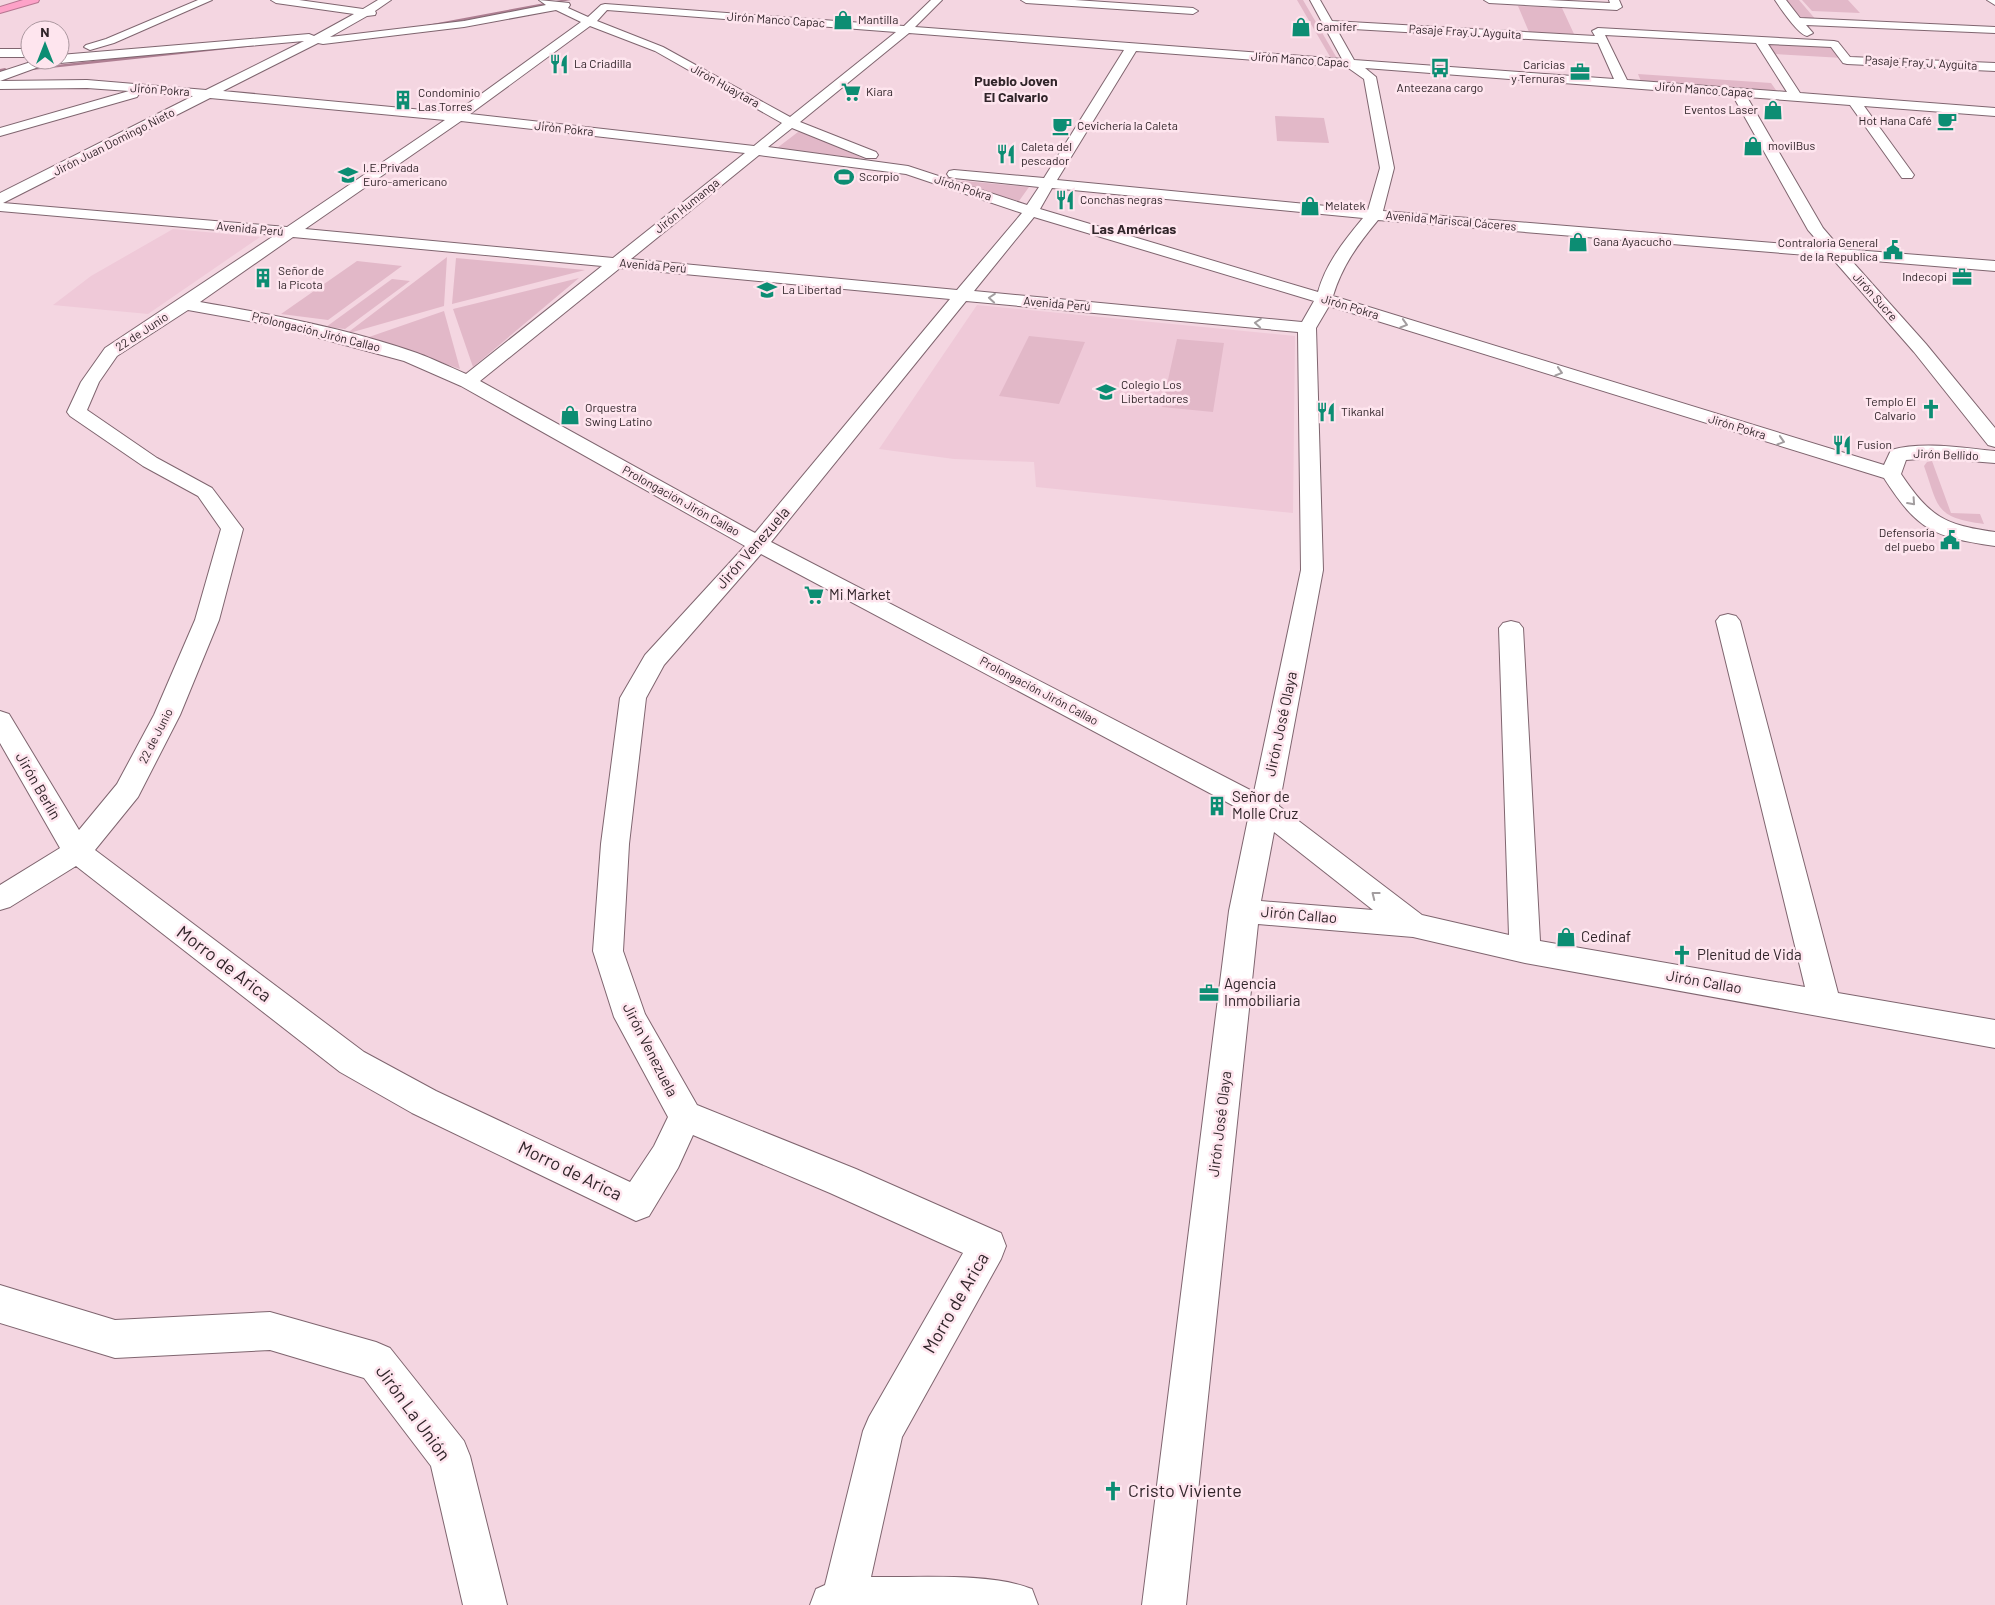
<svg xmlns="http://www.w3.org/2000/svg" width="1995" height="1605" viewBox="0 0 1995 1605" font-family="Barlow,sans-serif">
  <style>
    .built { fill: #efc9d8 }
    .green { fill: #e2b8c8 }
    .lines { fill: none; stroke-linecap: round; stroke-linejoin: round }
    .stream { fill: #ae7f92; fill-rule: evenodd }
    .street-casing { stroke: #7f656f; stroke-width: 2 }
    .highway-casing { stroke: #b67691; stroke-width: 2 }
    .street { fill: #fff; fill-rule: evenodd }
    .highway { fill: #fda2c8; fill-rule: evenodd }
    .oneway { stroke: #a29d9f }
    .labels { text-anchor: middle; stroke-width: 5; stroke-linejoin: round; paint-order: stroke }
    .far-street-label { font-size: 12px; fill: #31252a; stroke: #fee5ee }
    .far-poi-label { font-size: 12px; fill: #31252a; stroke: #fee5ee; text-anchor: start }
    .far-neighbourhood-label { font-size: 14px; font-weight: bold; fill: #31252a; stroke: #fee5ee }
    .street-label { font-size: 15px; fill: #31252a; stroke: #fee5ee }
    .poi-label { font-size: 15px; fill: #31252a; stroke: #fee5ee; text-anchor: start }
    .near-street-label { font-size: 18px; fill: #31252a; stroke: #fee5ee }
    .near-poi-label { font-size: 18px; fill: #31252a; stroke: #fee5ee; text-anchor: start }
  </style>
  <rect width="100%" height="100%" fill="#f4d6e1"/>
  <path class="built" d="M173,229l87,8 -112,77 -95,-9 38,-29z
    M977,305l318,31 -2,177 -257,-26 -2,-25 -80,-3 -75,-10z"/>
  <path class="green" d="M1297,0h6l35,60h-6z
    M1781,0h18l18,21 -20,-2z
    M1802,0h46l12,13 -48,-2z
    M1518,6l44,2 12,26 -45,-2z
    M1764,41l67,4 12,13 -69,-4z
    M1638,74l133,9 7,10 -136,-9z
    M1275,116l49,2 5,25 -52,-2z
    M802,129l62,30 -87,-11z
    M964,181l65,6 -10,14 -58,-16 -2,-2z
    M447,257l-3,49 -98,28z
    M456,258l129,12 -133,34z
    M357,261l45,5 -74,54 -47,-6z
    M579,278l-106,89 -20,-58z
    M392,279l18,2 -65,48 -19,-2z
    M444,311l16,58 -91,-32z
    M1029,336l56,6 -26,62 -60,-8z
    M1177,339l47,4 -11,69 -51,-5z
    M1932,461l19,52 29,1 4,10c-49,-7 -45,-15 -60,-58l3,-4z"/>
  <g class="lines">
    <path class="stream" d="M561,0h10l-152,29 -3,-2z
      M263,42l2,3 -233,25 -3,-2z
      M0,69l5,-1 3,2 -8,3z"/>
    <defs>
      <path id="street" d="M198,0h14l-98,43 -24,7 -6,-3 2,-2 20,-6z
        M271,0h28l64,9 15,-9h13l-16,11 1,2 -1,2 -8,1 -37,21 134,-16 82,-16 -7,-5 30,3 1,2 -2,3 20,9 13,-12 4,-1 299,22 27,-26h11l-27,27 427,32 -32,-59h10l12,21 263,15 -3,-5 6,-3 236,13 4,1 12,15 145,6v8l-148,-7 -4,-1 -12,-16 -63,-3 32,49 195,15v8l-131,-10 50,69 -2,3h-10l-52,-73 -103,-8 76,131 18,21 154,12v10l-145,-12 76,85 69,84v19l-7,-2 -74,-93 -83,-95 -453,-37c-20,24 -36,46 -45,76l551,169 7,-15c33,-9 70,-2 104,1v12l-62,-5 -27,2 -5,14c29,43 43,51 94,58v14c-61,-9 -77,-15 -111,-68l-555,-172 -13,22 7,242 -44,236 143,109 87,20 -10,-307 4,-5 8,-2 8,2 4,5 17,313 265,46 -89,-366 4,-5 8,-2 8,2 4,5 98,372 157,27v28l-470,-85 -112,-26 -155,-13 -72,681h-44l87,-694 20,-97 -488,-260 -97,111 -18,33 -17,146 -6,107 22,63 52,91 159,64 145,64 5,13 -5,13 -99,178 -31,140c46,1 119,-5 161,12l6,16h-228l6,-16 9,-4 38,-154 6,-14 94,-164 -133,-60 -137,-58 -15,33 -29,48 -13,5 -224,-108 -72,-41 -264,-206 -66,41 -10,3v-25l60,-37 -60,-105v-32l9,3 70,116 38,-46 37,-69 41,-95 26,-91 -23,-33 -55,-30 -73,-50 -3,-4 14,-30 24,-34 170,-113 -275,-24v-18l193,-97 -55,-4 1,2 -2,3 -137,39v-8l129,-37 -42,-3 -87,1v-8l87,-1 119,10 98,-49 -244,22 -5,-2 -55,20v-9l37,-12h23v-5l249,-21 5,2 40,-22 -78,-11zM556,10l25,12 -126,91 -232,-22 95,-48 5,1 141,-17zM607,10l289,22 -106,85 -127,-70 -66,-26zM590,26l65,25 127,72 -28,23 -284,-32zM1336,28l262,15 16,36 -260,-19zM909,33l215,17 -80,128 -90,-8 -5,1 -2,3 2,3 5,1 85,9 -12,18 -119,-39 -140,-19 24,-19 74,30h10l2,-3 -2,-3 -76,-30zM1605,35l151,8 31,49 -160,-12zM1136,51l211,16 17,12 16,89 -12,42 -311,-30zM1365,68l368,28 75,134 15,17 -440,-36 11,-43 -18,-91zM210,98l235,22 -158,107 -284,-24zM461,121l284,32 -132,105 -308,-29zM759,155l147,19 116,39 -65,77 -326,-31zM1052,188l311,30c-19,23 -37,45 -45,74l-278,-83zM1034,217l280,84 -12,21 -328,-31zM293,237l309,29 -136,108c-16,-7 -33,-15 -49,-21 -68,-24 -147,-39 -217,-51zM620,268l330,31 -195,234 -275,-152zM966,301l332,31 3,238 -47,222 -483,-250zM188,310l83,15 133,36 57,25 284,160 -100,109 -25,43 -19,146 -8,107 21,66 54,100 -14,29 -24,36 -194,-91 -72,-39 -269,-202 43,-53 42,-82 39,-95 24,-91 -31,-41 -55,-30 -70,-48 12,-28 18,-26zM1274,832l99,78 -112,-9z
        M1021,0h54l118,8 5,3 -5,3 -167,-11z
        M1484,0h64l62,3 -1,-3h10l3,7 -5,3 -128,-7z
        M1775,0h11l14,18 195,9v6l-189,-8 7,8 -6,3c-9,-2 -26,-27 -32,-36z
        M1987,0h8v5z
        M0,49h30v8h-30z
        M0,1285l115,35 155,-8 106,30 14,6 74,93 6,15 37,149h-44l-32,-139 -67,-88 -94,-28 -155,8 -115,-35z"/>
      <path id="highway" d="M23,0h16l-1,2 -38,11v-6z"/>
    </defs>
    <use href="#street" class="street-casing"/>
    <use href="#highway" class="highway-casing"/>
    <use href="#street" class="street"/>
    <use href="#highway" class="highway"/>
  </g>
  <defs><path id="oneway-chevron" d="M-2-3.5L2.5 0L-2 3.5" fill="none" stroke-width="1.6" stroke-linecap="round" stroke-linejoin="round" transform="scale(1.25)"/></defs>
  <g class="oneway">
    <use href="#oneway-chevron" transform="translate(992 298) rotate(-175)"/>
    <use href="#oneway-chevron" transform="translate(1258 323) rotate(-175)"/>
    <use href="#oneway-chevron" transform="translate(1404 324) rotate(17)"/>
    <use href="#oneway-chevron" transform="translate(1559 372) rotate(17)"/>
    <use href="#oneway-chevron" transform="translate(1781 441) rotate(17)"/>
    <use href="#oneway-chevron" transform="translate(1912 502) rotate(48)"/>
    <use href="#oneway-chevron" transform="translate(1375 895) rotate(-142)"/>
  </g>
  <defs>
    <symbol id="shop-bare" viewBox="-9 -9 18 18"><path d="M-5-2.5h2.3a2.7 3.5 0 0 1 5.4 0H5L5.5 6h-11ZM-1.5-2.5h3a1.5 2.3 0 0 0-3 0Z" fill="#0c8d73" stroke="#fee5ee" stroke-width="2.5" paint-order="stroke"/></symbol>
    <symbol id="restaurant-bare" viewBox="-9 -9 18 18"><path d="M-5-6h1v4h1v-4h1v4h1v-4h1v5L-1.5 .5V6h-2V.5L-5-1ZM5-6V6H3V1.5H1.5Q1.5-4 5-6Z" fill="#0c8d73" stroke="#fee5ee" stroke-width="2.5" paint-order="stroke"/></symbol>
    <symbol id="bus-bare" viewBox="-9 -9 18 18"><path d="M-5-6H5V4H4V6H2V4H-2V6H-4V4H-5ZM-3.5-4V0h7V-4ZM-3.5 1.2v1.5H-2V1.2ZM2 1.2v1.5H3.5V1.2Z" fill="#0c8d73" stroke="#fee5ee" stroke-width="2.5" paint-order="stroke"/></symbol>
    <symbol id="office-bare" viewBox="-9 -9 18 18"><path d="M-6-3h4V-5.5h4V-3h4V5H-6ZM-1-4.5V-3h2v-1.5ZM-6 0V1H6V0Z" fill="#0c8d73" stroke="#fee5ee" stroke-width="2.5" paint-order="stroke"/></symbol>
    <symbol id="supermarket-bare" viewBox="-9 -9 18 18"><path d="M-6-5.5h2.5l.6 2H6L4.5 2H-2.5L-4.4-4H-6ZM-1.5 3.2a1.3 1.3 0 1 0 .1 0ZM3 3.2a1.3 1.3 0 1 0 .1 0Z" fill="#0c8d73" stroke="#fee5ee" stroke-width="2.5" paint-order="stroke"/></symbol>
    <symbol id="building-bare" viewBox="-9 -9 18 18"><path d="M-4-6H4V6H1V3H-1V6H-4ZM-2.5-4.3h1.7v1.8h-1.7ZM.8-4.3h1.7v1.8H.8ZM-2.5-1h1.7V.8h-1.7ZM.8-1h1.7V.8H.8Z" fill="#0c8d73" stroke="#fee5ee" stroke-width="2.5" paint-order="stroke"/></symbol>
    <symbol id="cafe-bare" viewBox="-9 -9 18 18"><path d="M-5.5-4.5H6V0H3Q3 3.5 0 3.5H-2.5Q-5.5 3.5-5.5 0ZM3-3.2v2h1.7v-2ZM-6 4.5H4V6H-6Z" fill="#0c8d73" stroke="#fee5ee" stroke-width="2.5" paint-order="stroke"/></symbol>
    <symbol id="school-bare" viewBox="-9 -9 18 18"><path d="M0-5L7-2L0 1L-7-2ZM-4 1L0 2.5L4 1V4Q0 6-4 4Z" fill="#0c8d73" stroke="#fee5ee" stroke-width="2.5" paint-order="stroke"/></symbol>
    <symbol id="stadium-bare" viewBox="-9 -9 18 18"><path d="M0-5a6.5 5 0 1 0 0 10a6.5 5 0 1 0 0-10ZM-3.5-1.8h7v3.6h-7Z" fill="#0c8d73" stroke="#fee5ee" stroke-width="2.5" paint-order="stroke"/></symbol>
    <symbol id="civic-bare" viewBox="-9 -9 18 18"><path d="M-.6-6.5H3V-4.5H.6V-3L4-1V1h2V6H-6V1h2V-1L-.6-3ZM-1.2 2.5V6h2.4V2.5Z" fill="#0c8d73" stroke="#fee5ee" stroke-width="2.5" paint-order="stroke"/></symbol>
    <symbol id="church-bare" viewBox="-9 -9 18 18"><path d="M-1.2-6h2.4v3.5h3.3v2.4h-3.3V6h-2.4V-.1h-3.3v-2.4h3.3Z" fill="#0c8d73" stroke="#fee5ee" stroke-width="2.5" paint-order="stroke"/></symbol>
  </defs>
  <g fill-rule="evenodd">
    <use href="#shop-bare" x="829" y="6" width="28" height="28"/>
    <use href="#shop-bare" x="1287" y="13" width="28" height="28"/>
    <use href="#restaurant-bare" x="545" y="50" width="28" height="28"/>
    <use href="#bus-bare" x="1426" y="54" width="28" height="28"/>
    <use href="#office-bare" x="1566" y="58" width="28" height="28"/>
    <use href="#supermarket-bare" x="837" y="78" width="28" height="28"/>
    <use href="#building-bare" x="389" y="86" width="28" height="28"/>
    <use href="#shop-bare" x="1759" y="96" width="28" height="28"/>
    <use href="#cafe-bare" x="1933" y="107" width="28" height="28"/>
    <use href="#cafe-bare" x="1048" y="112" width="28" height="28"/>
    <use href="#shop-bare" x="1739" y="132" width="28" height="28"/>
    <use href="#restaurant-bare" x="992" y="140" width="28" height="28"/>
    <use href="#school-bare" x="334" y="161" width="28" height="28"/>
    <use href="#stadium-bare" x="830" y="163" width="28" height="28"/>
    <use href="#restaurant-bare" x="1051" y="186" width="28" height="28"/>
    <use href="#shop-bare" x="1296" y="192" width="28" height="28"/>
    <use href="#shop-bare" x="1564" y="228" width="28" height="28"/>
    <use href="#civic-bare" x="1879" y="236" width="28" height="28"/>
    <use href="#office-bare" x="1948" y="263" width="28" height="28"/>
    <use href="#building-bare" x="249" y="264" width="28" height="28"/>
    <use href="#school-bare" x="753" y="276" width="28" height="28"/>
    <use href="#school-bare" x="1092" y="378" width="28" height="28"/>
    <use href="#church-bare" x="1917" y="395" width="28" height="28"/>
    <use href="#restaurant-bare" x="1312" y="398" width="28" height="28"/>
    <use href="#shop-bare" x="556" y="401" width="28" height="28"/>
    <use href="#restaurant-bare" x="1828" y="431" width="28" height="28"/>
    <use href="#civic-bare" x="1936" y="526" width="28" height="28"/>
    <use href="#supermarket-bare" x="800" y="581" width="28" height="28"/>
    <use href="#building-bare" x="1203" y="792" width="28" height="28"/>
    <use href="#shop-bare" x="1552" y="923" width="28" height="28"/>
    <use href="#church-bare" x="1668" y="941" width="28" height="28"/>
    <use href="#office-bare" x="1195" y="979" width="28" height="28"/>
    <use href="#church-bare" x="1099" y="1477" width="28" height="28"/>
  </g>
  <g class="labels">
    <g class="far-street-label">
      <text transform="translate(776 20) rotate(4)" y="4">Jirón Manco Capac</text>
      <text transform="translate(1465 32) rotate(3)" y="4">Pasaje Fray J. Ayguita</text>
      <text transform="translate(1300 60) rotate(4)" y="4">Jirón Manco Capac</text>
      <text transform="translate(1921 63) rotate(3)" y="4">Pasaje Fray J. Ayguita</text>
      <text transform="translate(725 86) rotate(29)" y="4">Jirón Huaytara</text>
      <text transform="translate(160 90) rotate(4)" y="4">Jirón Pokra</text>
      <text transform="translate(1704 90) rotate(4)" y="4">Jirón Manco Capac</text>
      <text transform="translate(564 129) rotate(6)" y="4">Jirón Pokra</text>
      <text transform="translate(114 142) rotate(-27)" y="4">Jirón Juan Domingo Nieto</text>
      <text transform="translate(963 188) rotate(18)" y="4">Jirón Pokra</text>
      <text transform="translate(687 206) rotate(-39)" y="4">Jirón Humanga</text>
      <text transform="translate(1451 221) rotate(5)" y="4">Avenida Mariscal Cáceres</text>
      <text transform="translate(250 229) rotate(5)" y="4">Avenida Perú</text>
      <text transform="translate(653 266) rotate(5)" y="4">Avenida Perú</text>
      <text transform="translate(1875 297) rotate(48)" y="4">Jirón Sucre</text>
      <text transform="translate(1057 304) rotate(5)" y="4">Avenida Perú</text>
      <text transform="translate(1350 307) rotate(17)" y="4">Jirón Pokra</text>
      <text transform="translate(142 332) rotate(-33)" y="4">22 de Junio</text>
      <text transform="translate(316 332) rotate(14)" y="4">Prolongación Jirón Callao</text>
      <text transform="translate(1737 427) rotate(17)" y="4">Jirón Pokra</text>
      <text transform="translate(1946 455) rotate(2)" y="4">Jirón Bellido</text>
      <text transform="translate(681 501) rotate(29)" y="4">Prolongación Jirón Callao</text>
      <text transform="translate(1039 691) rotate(28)" y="4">Prolongación Jirón Callao</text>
      <text transform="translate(156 736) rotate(-63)" y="4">22 de Junio</text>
    </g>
    <g class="far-poi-label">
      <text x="858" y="24">Mantilla</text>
      <text x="1316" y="31">Camifer</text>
      <text x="574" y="68">La Criadilla</text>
      <text x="1565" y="69" text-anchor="end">Caricias<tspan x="1565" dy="14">y Ternuras</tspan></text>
      <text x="1440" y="92" text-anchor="middle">Anteezana cargo</text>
      <text x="866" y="96">Kiara</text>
      <text x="418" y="97">Condominio<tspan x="418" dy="14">Las Torres</tspan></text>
      <text x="1758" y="114" text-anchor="end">Eventos Laser</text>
      <text x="1932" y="125" text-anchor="end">Hot Hana Café</text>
      <text x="1077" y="130">Cevichería la Caleta</text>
      <text x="1768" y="150">movilBus</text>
      <text x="1021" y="151">Caleta del<tspan x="1021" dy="14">pescador</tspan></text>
      <text x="363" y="172">I.E.Privada<tspan x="363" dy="14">Euro-americano</tspan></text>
      <text x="859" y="181">Scorpio</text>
      <text x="1080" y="204">Conchas negras</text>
      <text x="1325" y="210">Melatek</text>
      <text x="1593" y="246">Gana Ayacucho</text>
      <text x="1878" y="247" text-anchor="end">Contraloria General<tspan x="1878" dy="14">de la Republica</tspan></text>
      <text x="278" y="275">Señor de<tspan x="278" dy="14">la Picota</tspan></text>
      <text x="1947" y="281" text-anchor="end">Indecopi</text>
      <text x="782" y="294">La Libertad</text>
      <text x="1121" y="389">Colegio Los<tspan x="1121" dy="14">Libertadores</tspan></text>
      <text x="1916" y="406" text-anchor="end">Templo El<tspan x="1916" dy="14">Calvario</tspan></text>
      <text x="585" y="412">Orquestra<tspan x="585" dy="14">Swing Latino</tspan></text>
      <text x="1341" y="416">Tikankal</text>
      <text x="1857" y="449">Fusion</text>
      <text x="1935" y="537" text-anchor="end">Defensoria<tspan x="1935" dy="14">del puebo</tspan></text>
    </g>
    <g class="far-neighbourhood-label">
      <text x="1016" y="86">Pueblo Joven<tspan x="1016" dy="16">El Calvario</tspan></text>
      <text x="1134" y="234">Las Américas</text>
    </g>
    <g class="street-label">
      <text transform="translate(753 548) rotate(-49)" y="5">Jirón Venezuela</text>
      <text transform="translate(1281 724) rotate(-78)" y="5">Jirón José Olaya</text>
      <text transform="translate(38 786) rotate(60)" y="5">Jirón Berlín</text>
      <text transform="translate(1299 915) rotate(5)" y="5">Jirón Callao</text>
      <text transform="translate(1704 982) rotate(10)" y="5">Jirón Callao</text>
      <text transform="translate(650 1050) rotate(63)" y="5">Jirón Venezuela</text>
      <text transform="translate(1220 1124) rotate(-83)" y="5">Jirón José Olaya</text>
    </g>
    <g class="poi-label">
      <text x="829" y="600">Mi Market</text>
      <text x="1232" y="802">Señor de<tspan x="1232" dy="17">Molle Cruz</tspan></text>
      <text x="1581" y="942">Cedinaf</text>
      <text x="1697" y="960">Plenitud de Vida</text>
      <text x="1224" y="989">Agencia<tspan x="1224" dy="17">Inmobiliaria</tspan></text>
    </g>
    <g class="near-street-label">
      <text transform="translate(224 964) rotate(37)" y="6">Morro de Arica</text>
      <text transform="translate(570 1171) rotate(26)" y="6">Morro de Arica</text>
      <text transform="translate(956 1303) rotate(-60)" y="6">Morro de Arica</text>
      <text transform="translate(413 1413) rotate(54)" y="6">Jirón La Unión</text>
    </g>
    <g class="near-poi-label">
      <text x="1128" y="1497">Cristo Viviente</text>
    </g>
  </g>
  <g transform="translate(45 45)"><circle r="24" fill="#fee5ee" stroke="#ac98a0"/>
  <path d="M0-4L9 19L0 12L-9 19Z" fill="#0c8d73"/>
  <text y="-8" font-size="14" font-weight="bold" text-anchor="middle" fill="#31252a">N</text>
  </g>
</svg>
